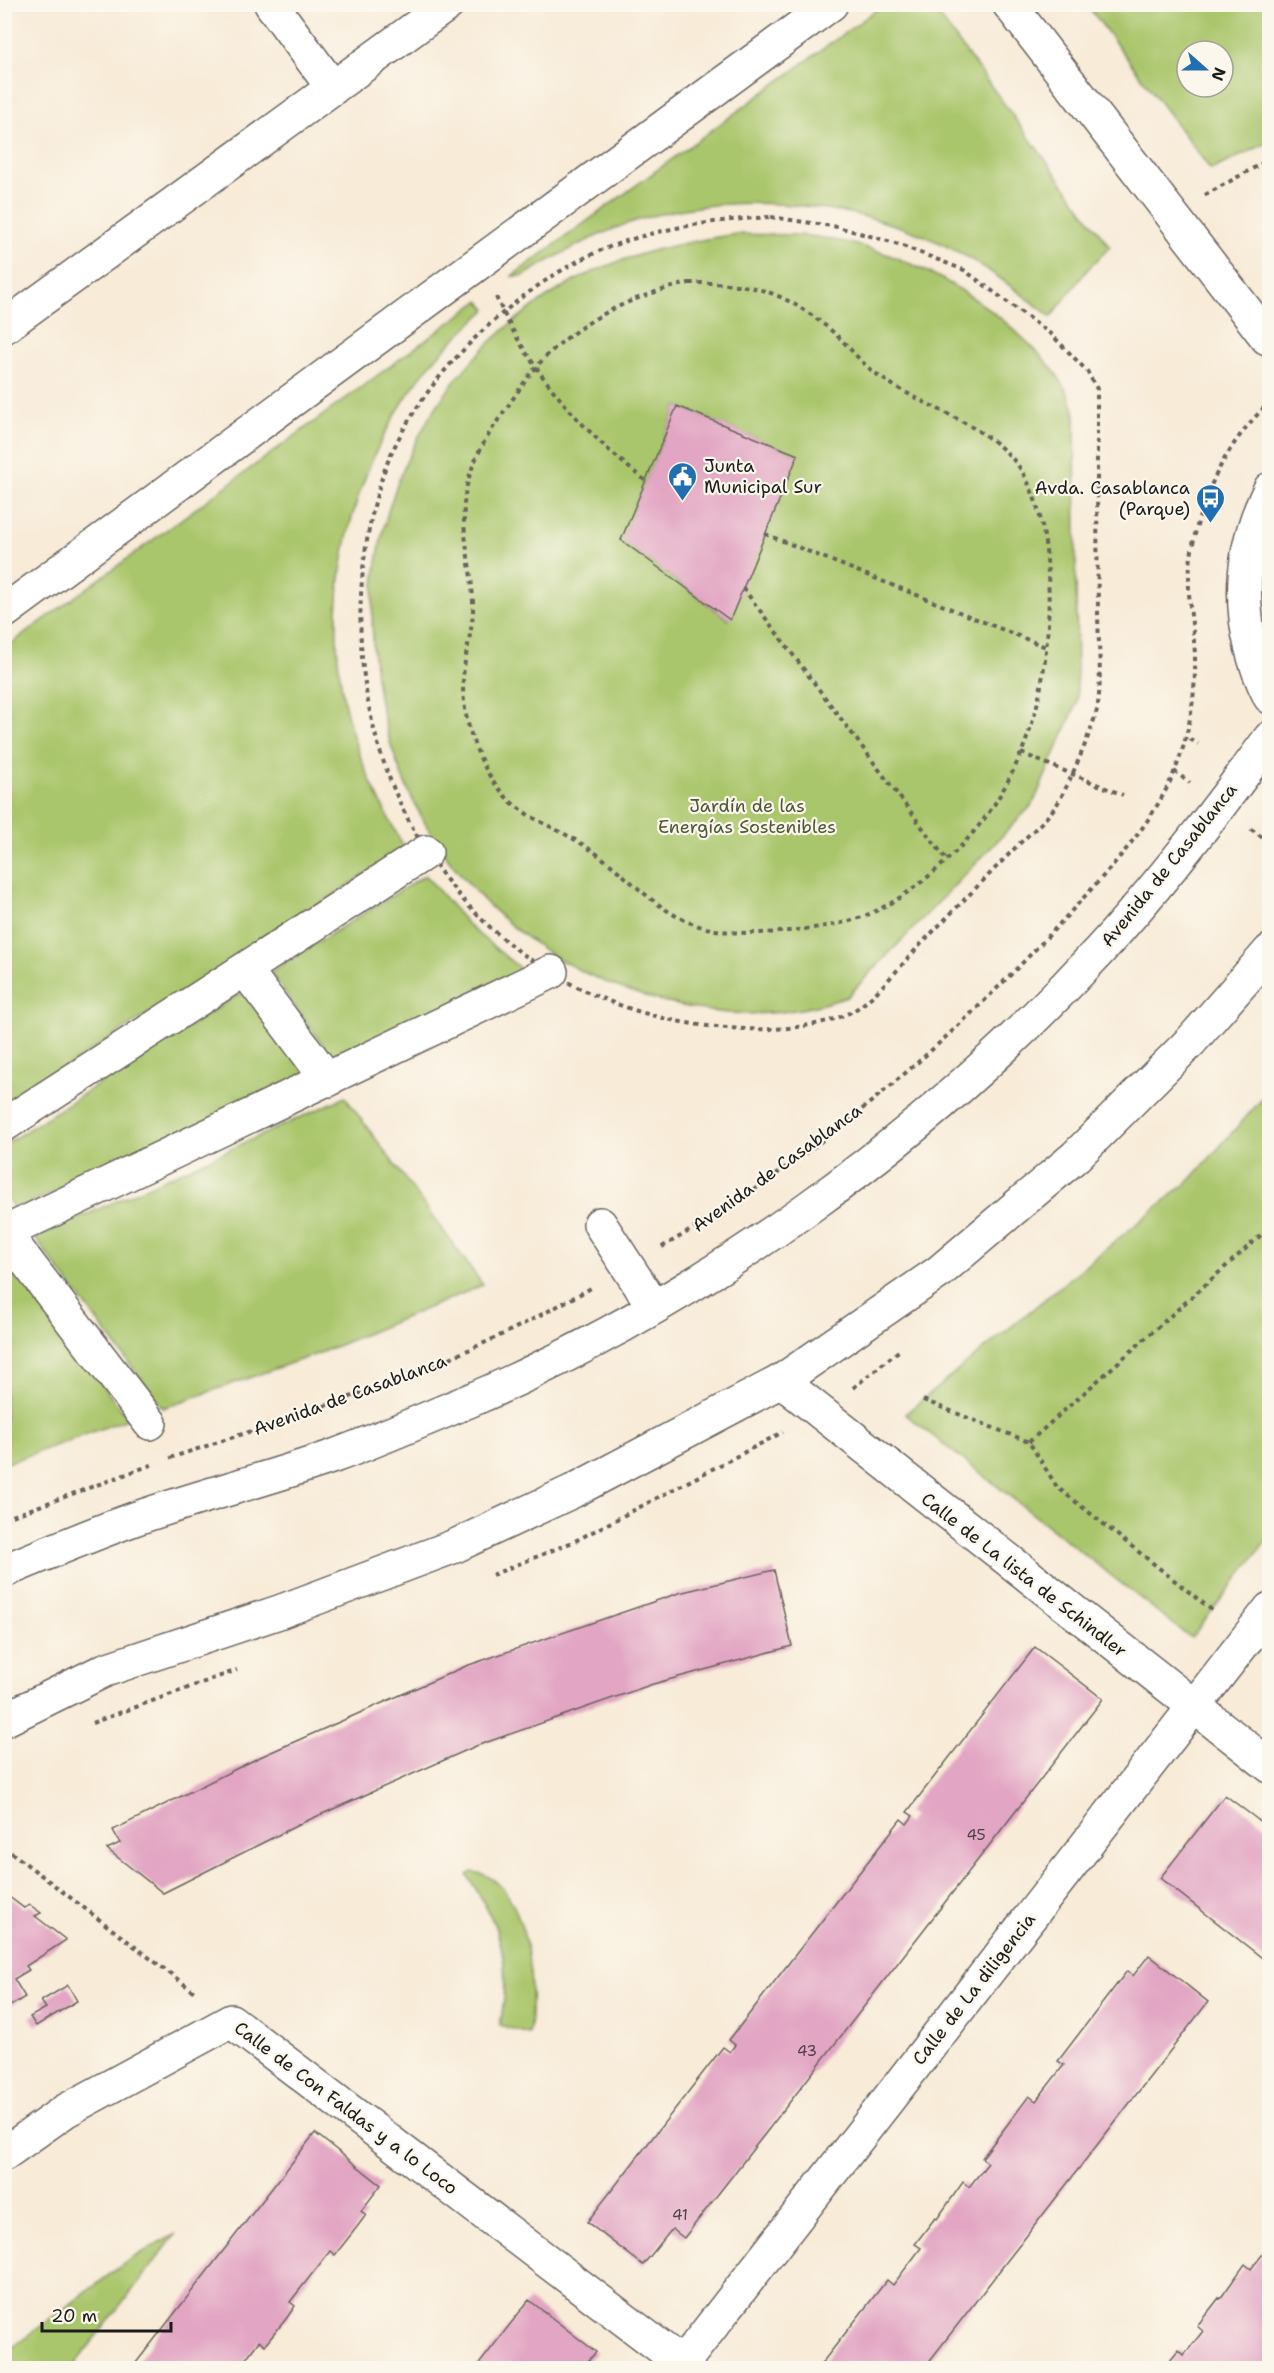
<svg xmlns="http://www.w3.org/2000/svg" width="1274" height="2373" viewBox="0 0 1274 2373" font-family="'Shantell Sans',sans-serif">
  <style>
    .green { fill: #aac66c; stroke: #637144; stroke-width: 1.5; fill-rule: evenodd }
    .building { fill: #e2a5c3 }
    .lines { fill: none; stroke-linecap: round; stroke-linejoin: round }
    .minor-casing { stroke: #69645e; stroke-width: 36 }
    .major-casing { stroke: #69645e; stroke-width: 36 }
    .path { stroke: #69645e; stroke-width: 4; stroke-dasharray: 4.5 4.5; stroke-linecap: butt }
    .minor { stroke: #fff; stroke-width: 33 }
    .major { stroke: #fff; stroke-width: 33 }
    .labels { text-anchor: middle; stroke-width: 4.5; stroke-linejoin: round; paint-order: stroke }
    .number-label { font-size: 15px; fill: #4e3e46 }
    .poi-label { font-size: 18px; fill: #1c1c1c; stroke: #fbf7ec; text-anchor: start }
    .park-label { font-size: 18px; fill: #4e5838; stroke: #fbf7ec }
    .street-label { font-size: 18px; fill: #1c1c1c; stroke: #fbf7ec }
  </style>
  <rect width="100%" height="100%" fill="#fbf7ec"/>
  <filter id="ink" filterUnits="userSpaceOnUse"><feTurbulence type="fractalNoise" baseFrequency=".0167" numOctaves="2"/><feDisplacementMap in="SourceGraphic" scale="12" xChannelSelector="R" yChannelSelector="G"/><feConvolveMatrix kernelMatrix="1 2 1 2 8 2 1 2 1" color-interpolation-filters="sRGB"/></filter>
  <filter id="wash" filterUnits="userSpaceOnUse"><feTurbulence type="fractalNoise" baseFrequency=".008" numOctaves="4" result="noise"/><feDisplacementMap in="SourceGraphic" scale="24" xChannelSelector="R" yChannelSelector="G"/><feGaussianBlur stdDeviation="1.35" result="paint"/><feColorMatrix in="noise" values="0 0 0 0 0 0 0 0 0 0 0 0 0 0 0 0 0 1.4 0 .05"/><feComposite in="paint" operator="in"/></filter>
  <g filter="url(#wash)">
    <rect width="100%" height="100%" fill="#f8ebd8"/>
    <path class="green" d="M883,5h48l179,242 -23,23 -36,47c-24,-19 -48,-38 -74,-54 -95,-59 -232,-76 -339,-43 -41,13 -79,34 -115,56h-11z
      M1087,5h182v137l-58,28zM1187,51h36v36h-36z
      M736,234c21,1 43,0 64,1 83,7 166,48 225,105 23,22 42,42 50,74l2,289 -44,101 -186,193c-72,24 -130,21 -203,-1 -316,-96 -369,-526 -92,-702 56,-36 119,-50 184,-60zM677,406l120,49 -68,165 -107,-80z
      M479,301l8,8c-24,22 -49,44 -69,71 -74,102 -103,241 -63,362 13,38 31,72 50,107l-400,257 -1,-457z
      M425,875l46,53 51,42 -186,93 -66,-91z
      M244,991l64,85 -293,134 -10,-15 -1,-50z
      M1269,1091v447l-78,100 -286,-224 286,-235z
      M345,1097l138,188 -163,68 -157,55 -128,-170z
      M4,1253l124,166 -123,45z
      M472,1872c58,4 64,120 57,162l-29,-9c12,-62 2,-98 -33,-150z
      M176,2234l-104,134h-67v-15l124,-93z"/>
    <g id="blocks">
      <path class="building" d="M677,406l121,49 -68,165 -109,-80z
        M774,1570l18,76 -139,38 -177,62 -172,76 -141,71 -56,-44 13,-6 -7,-13 147,-73 206,-91 213,-73z
        M1035,1647l68,52 -419,539 -12,-9 -29,36 -56,-43 136,-175 7,5 5,-7 -6,-5 172,-221 6,5 6,-8 -6,-4z
        M1225,1795l45,34v135l-110,-86z
        M4,1893l20,15 6,-3 11,8 -6,3 31,24 -40,26 3,4 -15,9 11,18 -21,13z
        M1149,1955l59,47 -284,366h-106l69,-88 6,5 28,-37 -6,-4 20,-26 2,1 26,-37 6,5 19,-24 -6,-5 47,-62 7,5 28,-36 -6,-4 69,-90 6,5z
        M68,1985l9,16 -41,25 -6,-9 16,-9 -5,-7z
        M315,2133l66,52 -20,26 5,4 -9,12 -22,28 -5,-4 -40,51 5,4 -9,13 -21,26 -6,-4 -20,27h-107z
        M1270,2245v123h-106l15,-18 5,5 19,-24 -6,-5 22,-28 1,1 25,-35 6,5z
        M529,2300l67,52 -14,16h-106z"/>
    </g>
  </g>
  <g filter="url(#ink)">
    <use href="#blocks" fill-opacity="0" stroke="#69645e" stroke-width="1.5"/>
    <g class="lines">
      <defs>
        <path id="minor" d="M271,4l62,84
          M1009,4l258,334
          M4,327l444,-323
          M1270,489c-34,67 -34,140 0,208
          M4,612l827,-608
          M246,971l82,109
          M4,1125l422,-273
          M600,1224l54,83
          M4,1232l146,191
          M4,1233l547,-261
          M781,1381l489,385
          M4,2154l61,-43 166,-90 457,347
          M679,2368l591,-759"/>
        <path id="major" d="M4,1571c43,-18 86,-36 130,-52 66,-23 134,-40 200,-63 46,-17 92,-37 137,-56 234,-101 456,-262 628,-449 62,-67 117,-139 171,-213
          M4,1720l101,-50 174,-58 176,-66 118,-55 208,-110 158,-109 137,-116 115,-115 79,-90"/>
      </defs>
      <use href="#minor" class="minor-casing"/>
      <use href="#major" class="major-casing"/>
      <path class="path" d="M1205,195l65,-36
        M771,217l67,10 57,16 69,27 88,65 35,36 10,18c0,73 0,147 1,220 0,31 4,65 0,95 -2,18 -29,80 -39,97 -10,17 -29,32 -43,46 -32,33 -64,65 -96,98 -17,18 -47,55 -67,66 -49,26 -133,20 -186,8 -243,-56 -355,-304 -287,-535 26,-88 111,-173 189,-218 62,-35 133,-45 202,-49z
        M689,283c63,-1 94,7 144,49 15,13 26,29 42,41 41,31 97,45 134,82 53,52 44,199 24,265 -8,27 -21,56 -36,80 -28,46 -90,103 -141,119 -25,8 -52,10 -77,13 -28,2 -61,2 -88,-9 -40,-16 -67,-52 -103,-75 -41,-28 -72,-28 -100,-75 -16,-28 -26,-61 -25,-94 1,-22 9,-45 10,-68 1,-36 -11,-71 -9,-107 3,-37 22,-68 44,-98 9,-13 18,-27 28,-39 41,-46 95,-71 153,-84z
        M496,297c32,72 88,137 150,184
        M765,534l281,113
        M743,588l203,271
        M1190,739l8,5
        M1021,753l102,42
        M1174,771l16,12
        M1251,829l19,14
        M662,1247c154,-88 294,-209 413,-340 42,-46 86,-92 106,-153 10,-31 15,-65 14,-98 -1,-26 -7,-51 -6,-77 3,-66 32,-132 81,-177
        M853,1388l48,-39
        M923,1400l106,42 28,45 156,124
        M1029,1442l241,-215
        M170,1458c103,-34 206,-67 305,-111 41,-18 79,-39 118,-60
        M4,1519l150,-55
        M492,1575l83,-34 208,-109
        M92,1723l145,-53
        M4,1847l193,147"/>
      <use href="#minor" class="minor"/>
      <use href="#major" class="major"/>
    </g>
  </g>
  <defs>
    <symbol id="civic-pin" viewBox="-11 -11 22 30"><path d="M0 17L-7.5 6A9.5 9.5 0 1 1 7.5 6Z" fill="#1f6fb2" stroke="#fbf7ec"/><path d="M-.6-6.5H3V-4.5H.6V-3L4-1V1h2V6H-6V1h2V-1L-.6-3ZM-1.2 2.5V6h2.4V2.5Z" fill="#fff"/></symbol>
    <symbol id="bus-pin" viewBox="-11 -11 22 30"><path d="M0 17L-7.5 6A9.5 9.5 0 1 1 7.5 6Z" fill="#1f6fb2" stroke="#fbf7ec"/><path d="M-5-6H5V4H4V6H2V4H-2V6H-4V4H-5ZM-3.5-4V0h7V-4ZM-3.5 1.2v1.5H-2V1.2ZM2 1.2v1.5H3.5V1.2Z" fill="#fff"/></symbol>
  </defs>
  <g fill-rule="evenodd">
    <use href="#civic-pin" x="666" y="460" width="33" height="45"/>
    <use href="#bus-pin" x="1194" y="482" width="33" height="45"/>
  </g>
  <g class="labels">
    <g class="number-label">
      <text x="976" y="1840">45</text>
      <text x="807" y="2056">43</text>
      <text x="680" y="2220">41</text>
    </g>
    <g class="poi-label">
      <text x="704" y="472">Junta<tspan x="704" dy="21">Municipal Sur</tspan></text>
      <text x="1190" y="494" text-anchor="end">Avda. Casablanca<tspan x="1190" dy="21">(Parque)</tspan></text>
    </g>
    <g class="park-label">
      <text x="747" y="812">Jardín de las<tspan x="747" dy="21">Energías Sostenibles</tspan></text>
    </g>
    <g class="street-label">
      <text transform="translate(1169 865) rotate(-51)" y="6">Avenida de Casablanca</text>
      <text transform="translate(777 1168) rotate(-36)" y="6">Avenida de Casablanca</text>
      <text transform="translate(350 1395) rotate(-20)" y="6">Avenida de Casablanca</text>
      <text transform="translate(1024 1575) rotate(38)" y="6">Calle de La lista de Schindler</text>
      <text transform="translate(974 1989) rotate(-52)" y="6">Calle de La diligencia</text>
      <text transform="translate(346 2108) rotate(37)" y="6">Calle de Con Faldas y a lo Loco</text>
    </g>
  </g>
  <rect width="1274" height="2373" fill="none" stroke="#fbf7ec" stroke-width="24"/>
  <g transform="translate(1205 69) rotate(111)"><circle r="28" fill="#fbf7ec" stroke="#a29f99" stroke-width="1.5"/>
  <path d="M0-4.5L10 22L0 15L-10 22Z" fill="#1f6fb2"/>
  <text y="-9" font-size="16" font-weight="bold" text-anchor="middle" fill="#1c1c1c">N</text>
  </g>
  <path d="M42 2322v9h129v-9" fill="none" stroke="#1c1c1c" stroke-width="3"/>
  <text x="51" y="2322" font-size="18" fill="#1c1c1c" stroke="#fbf7ec" stroke-width="4.5" paint-order="stroke">20 m</text>
</svg>
